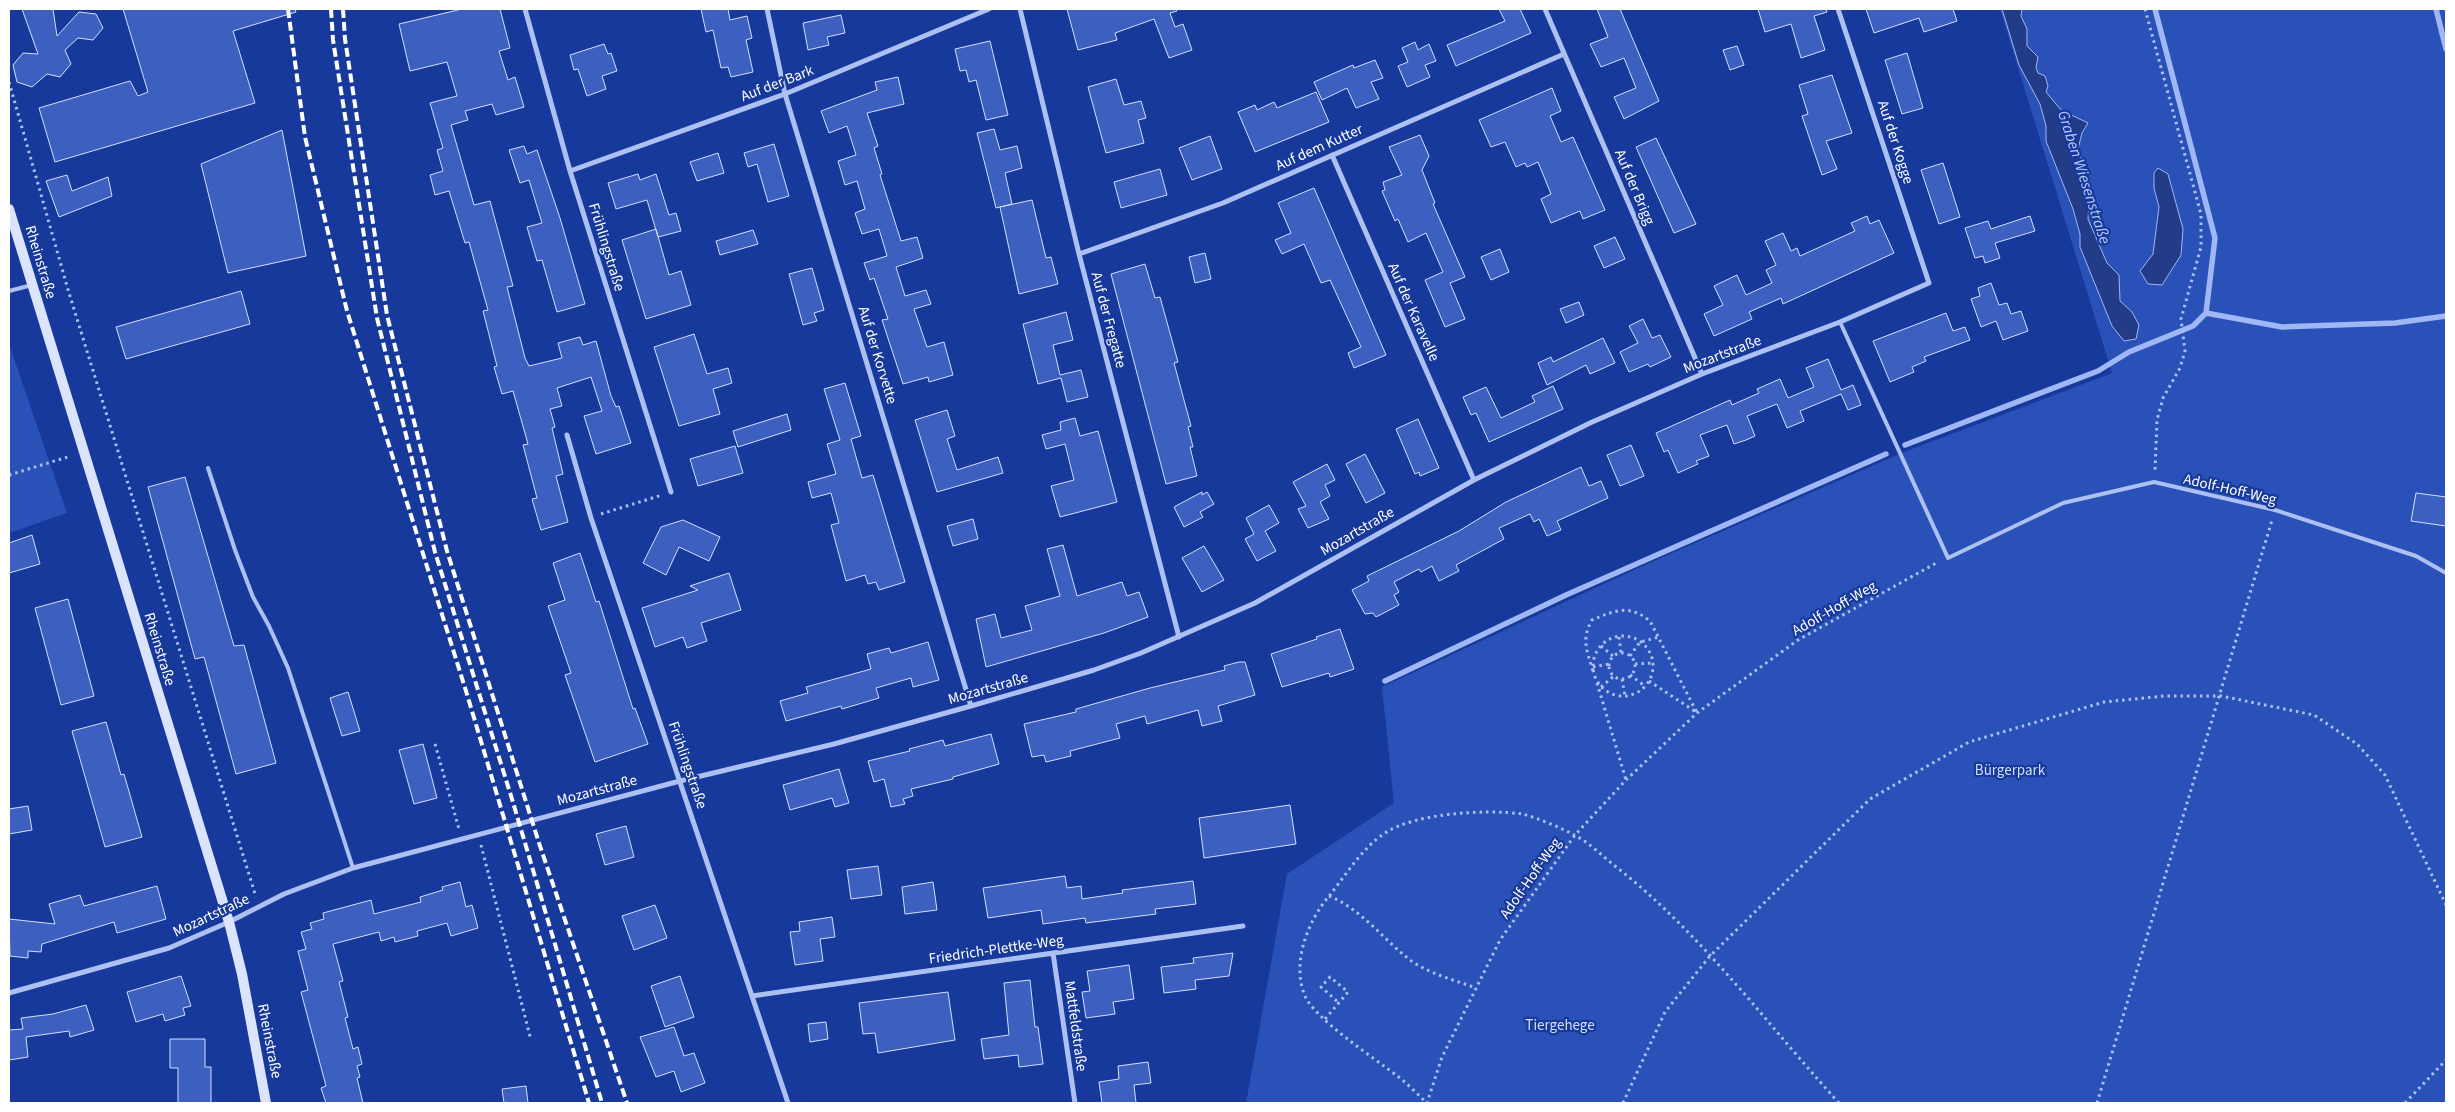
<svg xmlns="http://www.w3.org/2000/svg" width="2455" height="1112" viewBox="0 0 2455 1112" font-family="'Source Sans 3',sans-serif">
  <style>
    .green { fill: #2a51b8 }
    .water { fill: #233c87; stroke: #9fb7f4 }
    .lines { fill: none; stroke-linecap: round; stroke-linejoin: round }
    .stream { stroke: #9fb7f4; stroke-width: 5.5 }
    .building { fill: #3c5fc0; stroke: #d4dffc }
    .path { stroke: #adc0f2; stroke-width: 3; stroke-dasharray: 2.5 4; stroke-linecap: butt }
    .lane { stroke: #adc0f2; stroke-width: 4 }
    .street { stroke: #adc0f2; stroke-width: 5 }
    .secondary { stroke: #dbe4fc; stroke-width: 10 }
    .rail { stroke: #fff; stroke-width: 4; stroke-dasharray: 9 4; stroke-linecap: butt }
    .labels { text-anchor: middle; stroke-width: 4.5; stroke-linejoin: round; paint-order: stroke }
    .street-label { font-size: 15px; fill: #fff; stroke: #17399b }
    .park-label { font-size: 15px; fill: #d4dffc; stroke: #17399b }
    .water-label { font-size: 16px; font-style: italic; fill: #b9cbf8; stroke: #17399b }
  </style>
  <rect width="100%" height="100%" fill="#17399b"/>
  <path class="green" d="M2000,9h446v1094h-1200l41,-229 107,-71 -12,-116 265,-123 257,-112 208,-79z
    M9,344l58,169 -58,20z"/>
  <path class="water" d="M2002,9h20l-1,7 6,13v17l11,11 -2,11 2,5 7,3 3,10 -2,6 15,18 27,13 -6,10 -4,16 5,20 7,15 -2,35 19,44 12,12 1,26 12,11 7,13 -3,14 -12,2 -12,-15 -32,-79v-13l-7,-25 -27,-68v-15l-6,-22 -21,-39z
    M2158,168l10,6 15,55 -2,26 -19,30 -14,-1 -8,-13 13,-17 6,-47 -5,-19v-15z"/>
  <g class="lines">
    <path class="stream" d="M2436,9l10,40
      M2206,313l76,14 113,-4 51,-7
      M1905,445l193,-74 31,-19 64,-26 13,-13 9,-75 -60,-229
      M1385,681l181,-86 320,-141"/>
  </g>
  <path class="building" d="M22,9h31l4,27 22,-24 17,2 7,14 -10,12 -15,-2 -13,12 6,14 -11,13 -13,-3 -15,13 -15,-5 -4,-17 10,-12 15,1z
    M123,9h172l1,3 -63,19 22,72 -200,59 -16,-54 91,-27 8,15 10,-4z
    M462,9h38l10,39 -11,3 9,29 7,-3 9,30 -28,8 -4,-11 -27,7 3,9 -17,5 23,80 16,-4 23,85 -6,1 18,71 4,8 33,-8 -4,-15 22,-6 3,8 13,-4 15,55 5,11 3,-1 12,37 -35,11 -12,-38 18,-5 -11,-34 -34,11 5,18 -12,3 5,18 -3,1 11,46 -7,2 12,46 -27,8 -9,-31 5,-1 -14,-53 5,-1 -15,-53 -11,3 -8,-27 3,-1 -14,-55 5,-1 -19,-68 -4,1 -16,-52 -14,4 -5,-20 13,-4 -6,-21 6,-2 -13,-45 27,-7 -10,-34 -37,9 -11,-47z
    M701,9h27l2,11 17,-4 5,22 -6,2 7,32 -22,5 -3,-10 -7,1 -8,-38 -7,2z
    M1067,9h109l1,2 -7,2 5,14 8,-3 9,26 -23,8 -15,-39 -39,14 2,7 -39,10z
    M1499,9h21l11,24 -75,33 -9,-21 58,-24z
    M1597,9h23l39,92 -35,18 -10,-22 22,-9 -12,-30 -23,9 -11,-23 18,-7z
    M1758,9h68l1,3 -13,4 11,34 -24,8 -10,-34 -26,8z
    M1866,9h87l4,12 -33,11 -5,-14 -45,15z
    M841,15l4,18 -18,4 2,8 -21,5 -5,-27z
    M990,41l18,74 -22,5 -10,-40 -7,2 -3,-12 -6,1 -5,-22z
    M1415,42l3,8 11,-6 7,17 -11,4 5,12 -23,10 -9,-21 10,-4 -6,-14z
    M604,44l4,10 3,-1 6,18 -15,5 4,13 -19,7 -9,-27 -4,1 -4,-15z
    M1737,46l7,19 -14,5 -7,-20z
    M1907,53l16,55 -21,6 -17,-54z
    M1375,60l8,18 -12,4 8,17 -23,9 -9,-20 -25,12 -8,-18 39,-17 1,3z
    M1832,75l20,58 -26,8 11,28 -15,6 -20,-59 6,-2 -9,-29z
    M898,77l6,27 -37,9 11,33 -4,2 8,26 -2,1 21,66 16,-4 6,21 -27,9 9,29 21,-6 5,14 -17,5 13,38 17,-5 9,33 -24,7 -1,-5 -25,7 -21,-64 6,-1 -14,-41 -4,2 -6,-17 23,-7 -8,-27 -17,5 -7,-21 10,-4 -8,-28 -12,4 -7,-24 18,-6 -9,-29 -18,7 -8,-22 56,-21 -2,-8z
    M1116,79l8,26 17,-4 5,17 -8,2 6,23 -38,10 -18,-66z
    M1552,88l9,23 -11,5 11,26 12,-5 32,73 -22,9 -3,-8 -29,12 -10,-24 10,-5 -13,-32 -11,5 -2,-4 -9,4 -11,-25 -14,5 -12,-27z
    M1316,92l13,30 -74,30 -17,-40 17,-7 2,5 17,-8 3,6z
    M994,129l6,21 17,-4 5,22 -17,5 7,31 -16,4 -19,-75z
    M282,130l24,126 -78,17 -27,-109z
    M1420,135l9,21 -7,14 13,33 -2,1 32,73 -15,6 15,36 -20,8 -20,-47 18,-8 -17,-39 -18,9 -10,-23 -3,2 -13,-30 3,-1 -2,-8 19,-7 -13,-28z
    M1210,136l12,33 -30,11 -13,-32z
    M1656,138l40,86 -22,9 -38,-86z
    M774,144l15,52 -21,6 -11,-38 -9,3 -4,-14z
    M524,146l3,8 10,-4 23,68 25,86 -28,8 -15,-52 -5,1 -10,-34 15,-4 -13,-43 -9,3 -11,-33z
    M718,153l6,20 -27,8 -7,-19z
    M1943,163l17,54 -21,7 -18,-54z
    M1160,169l7,26 -46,13 -7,-26z
    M638,174l2,6 16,-6 13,41 7,-2 5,18 -23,6 -11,-37 -31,9 -8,-26z
    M67,175l5,16 36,-14 4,19 -53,21 -13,-36z
    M1314,188l72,167 -32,13 -6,-15 13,-6 -31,-67 -9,3 -17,-39 -22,10 -7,-14 16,-7 -13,-30z
    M1032,200l14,58 5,-1 7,27 -39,10 -19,-87z
    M1867,216l3,8 9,-4 15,33 -111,51 -2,-6 -32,14 3,7 -38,17 -10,-22 19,-9 -9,-19 23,-11 9,20 26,-12 -6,-13 10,-5 -11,-24 18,-8 8,18 6,-3 3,8 55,-25 -4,-8z
    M2030,216l5,15 -40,12 5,15 -15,5 -2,-7 -8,2 -10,-30 23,-7 3,8z
    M656,229l13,46 12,-4 10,34 -45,14 -24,-79z
    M753,230l5,14 -38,11 -4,-14z
    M1615,237l10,22 -21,9 -10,-22z
    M1500,249l9,23 -18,8 -10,-23z
    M1205,253l6,26 -16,4 -6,-26z
    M1145,264l10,34 5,-1 18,65 -4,1 17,63 -3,1 5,20h-3l7,29 -31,8 -55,-210z
    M812,268l12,42 -10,3 3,8 -14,4 -14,-51z
    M1991,283l8,22 8,-2 4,11 10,-3 7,20 -25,9 -7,-19 -15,6 -10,-28 9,-3 -2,-8z
    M241,291l9,33 -124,35 -10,-32z
    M1579,302l5,13 -18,8 -6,-14z
    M1066,312l7,28 -20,5 7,30 21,-5 7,27 -21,5 -6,-24 -23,6 -15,-60z
    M1946,313l7,18 12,-4 5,13 -46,17 2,4 -14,6 2,5 -24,10 -17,-41z
    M1643,319l9,19 8,-3 11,22 -21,10 -2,-3 -19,8 -9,-20 18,-9 -9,-17z
    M694,334l13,40 21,-6 4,15 -19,6 7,25 -41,12 -25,-79z
    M1603,338l12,25 -25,11 -4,-9 -39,20 -9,-22 13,-6 2,5z
    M1828,359l13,31 12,-5 8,20 -13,5 -7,-16 -41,17 4,10 -17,7 -10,-24 -30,12 8,20 -9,4 -12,4 -7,-19 -27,10 9,21 -13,5 2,3 -20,9 -10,-23 -4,2 -8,-19 74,-33 2,5 27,-12 -2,-4 23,-10 8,19 26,-11 -8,-19z
    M845,383l16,53 -10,3 11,39 11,-3 32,107 -26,8 -3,-8 -8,2 -3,-9 -19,6 -15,-56 8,-2 -8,-30 -19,5 -4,-16 28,-8 -9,-30 13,-4 -16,-51z
    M1553,386l10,23 -74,33 -13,-29 -5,2 -8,-18 23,-10 15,31 34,-16 -3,-6z
    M947,410l8,26 -8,3 10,31 41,-13 5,16 -66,19 -22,-72z
    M787,414l4,16 -53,17 -5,-16z
    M1075,418l5,18 18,-5 19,71 -57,15 -9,-31 23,-6 -9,-36 -19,5 -4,-14 19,-5 -1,-8z
    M1418,419l21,49 -19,8 -1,-4 -4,2 -19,-45z
    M1631,445l13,31 -24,10 -13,-31z
    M735,446l8,27 -45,13 -8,-27z
    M1365,454l20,39 -19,10 -20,-39z
    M1327,464l8,16 -10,5 5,11 -10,6 9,17 -21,9 -10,-19 8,-3 -13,-24z
    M1581,467l8,19 12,-5 7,17 -51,23 4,9 -14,6 -8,-17 -5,3 -4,-8 -31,14 5,11 -48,26 3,6 -20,10 -7,-15 -11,6 -2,-3 -25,13 5,10 -5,3 5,10 -23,12 -3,-4 -8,1 -13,-24 17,-9 -2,-5 92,-45 47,-29z
    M185,477l49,169 10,-1 32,118 -40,11 -32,-117 -9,2 -47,-172z
    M1202,492v3l5,-3 7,12 -14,8 3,5 -19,10 -10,-20z
    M2416,493l30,4v29l-35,-5z
    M1269,505l10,18 -14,8 11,20 -19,10 -12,-22 9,-5 -8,-16z
    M973,519l5,20 -25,7 -6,-20z
    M683,520l37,17 -11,24 -30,-14 -13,28 -23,-12 18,-36z
    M32,535l8,29 -31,9v-30z
    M1063,545l14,51 45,-14 5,14 12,-4 9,25 -44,16 -118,34 -10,-48 19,-5 6,24 31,-8 -7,-24 35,-10 -13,-47z
    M1204,546l20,34 -22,12 -20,-34z
    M580,553l16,49 3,-1 34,108 2,-1 13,36 -53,18 -30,-87 6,-2 -23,-67 17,-6 -12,-37z
    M729,573l12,37 -40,13 6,18 -20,7 -4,-11 -28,10 -13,-39 56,-18 -8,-4z
    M68,599l26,97 -33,9 -26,-97z
    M1340,629l14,40 -24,8 -1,-4 -47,14 -11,-33 46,-15 -1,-2z
    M928,642l11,38 -26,7 -2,-9 -35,10 3,10 -37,11 -1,-3 -55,15 -6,-20 28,-8 -2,-6 65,-18 -4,-15 22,-6 2,5z
    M1239,662h6l10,33 -37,11 4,15 -20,5 -4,-16 -51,14 -2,-8 -29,8 4,14 -50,13 1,5 -25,6 -2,-7 -12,2 -8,-33 52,-12v-3l74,-21 75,-18 -1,-4z
    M348,692l12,39 -18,5 -12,-38z
    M106,722l15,53 3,-1 18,63 -37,10 -33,-116z
    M991,734l8,30 -46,13v2l-42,10 2,7 -10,3 2,5 -14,3 -7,-28 -10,3 -6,-21 42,-10 -1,-2 34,-9 2,6z
    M423,744l14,54 -23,6 -15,-54z
    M839,769l10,34 -14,4 -3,-9 -42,12 -7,-25z
    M1290,805l6,39 -92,14 -5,-40z
    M28,806l4,24 -23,4v-25z
    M626,826l8,31 -29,8 -9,-31z
    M878,866l4,29 -31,4 -4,-29z
    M1065,876l2,12 14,-2 1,13 41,-6 -1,-3 71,-9 3,23 -41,5 1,5 -70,9 -1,-5 -42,6 -2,-14 -53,8 -5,-30z
    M460,882l6,25 6,-2 6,23 -27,8 -4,-13 -30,8 1,5 -23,6 -1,-5 -13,4 -2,-9 -46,12 10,37 -4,1 9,35 -3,1 8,31 5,-2 4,17 -5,2 3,11 -3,1 6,25h-37l-5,-15 5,-2 -25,-94 7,-2 -10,-39 8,-2 -5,-17 11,-3 -2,-6 14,-4 -1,-6 48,-13 3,14 47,-12 -1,-5 23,-7 -1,-3z
    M933,882l4,28 -32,4 -3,-27z
    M157,886l9,33 -49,14 -3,-11 -72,22 -1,8 -13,-1v7l-18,-2 -1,-37 46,5 -6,-20 31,-9 4,11z
    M655,905l12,33 -33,12 -12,-34z
    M832,917l3,20 -15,2 3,22 -28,4 -5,-33 10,-1 -1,-9z
    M1233,953l-4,23 -34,4 1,9 -32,4 -3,-26 33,-4 -1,-5z
    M1129,965l5,34 -21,3 2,12 -29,4 -4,-26 8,-1 -3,-20z
    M181,976l10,30 -8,2 2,7 -20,6 -2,-7 -27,8 -9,-30z
    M680,976l14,41 -29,10 -14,-41z
    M1030,980l5,47h3l5,37 -24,3 -1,-12 -34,4 -3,-20 28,-4 -5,-52z
    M948,992l7,48 -77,13 -3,-20 -12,1 -4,-31z
    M86,1005l8,25 -24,7 -1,-6 -43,6 2,20 -19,3v-30l14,-1 -2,-11 32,-4z
    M826,1022l2,17 -18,3 -2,-18z
    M674,1027l10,29 10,-3 11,30 -24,9 -7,-21 -18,6 -16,-40z
    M170,1039h35v28h6v36h-33v-35h-8z
    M1148,1062l3,21 -17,2 2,18h-34l-3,-21 20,-3 -1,-13z
    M526,1086l2,17h-24l-2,-14z"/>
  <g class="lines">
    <path class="path" d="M2145,9l56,205v33l-20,72 4,32 -5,17 -17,30 -6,22 -2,51
      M9,82l60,211 187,604
      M9,475l62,-19
      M601,514l61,-19
      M1593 666a30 30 0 1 1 60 0a30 30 0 1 1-60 0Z
      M1619,637l2,16
      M1601,646l12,10
      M1609 666a13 13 0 1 1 26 0a13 13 0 1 1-26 0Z
      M1630,656l10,-14 19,-5
      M1635,664l18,-1
      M1593,667l16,-3
      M1593,671c-6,-20 -12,-32 -1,-51 24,-10 37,-16 58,1l47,92
      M1630,675l15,11
      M1622,679l3,17
      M1649,681l47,31
      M1597,683l29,97
      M1601,687l13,-11
      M435,744l24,85
      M481,845l50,195
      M1329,896c30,12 52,40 76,60 20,17 47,23 71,32
      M1325,1019l23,-27 -18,-15 -9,10 18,16
      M1623,1103l42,-91 45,-56 160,-157 99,-57 135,-40 60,-6h57l93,19 43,29 28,31 61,130
      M1839,1103c-73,-80 -138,-170 -224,-237 -13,-10 -26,-24 -41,-31 -12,-7 -39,-18 -52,-21 -36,-5 -107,-1 -137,19 -23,15 -39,42 -56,63 -21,25 -38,67 -24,100 10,23 69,62 91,79 11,8 21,19 31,28l15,-46 58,-117 75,-105 51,-55 71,-67 101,-73 140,-78
      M2097,1103l175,-583
      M2405,1103l41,-43"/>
    <path class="lane" d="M9,291l23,-6
      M1840,322l108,236 115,-55 91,-21 121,28 141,46 30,17
      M208,468l27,82 18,47 16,29 19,42 65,200"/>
    <path class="street" d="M525,9l45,162 101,321
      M767,9l18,85 186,612
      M1020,9l59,245 100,383
      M1545,9l157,365
      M1332,155l142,325
      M570,171l215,-77 204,-85
      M1079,254l144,-51 341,-149
      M567,435l24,83 197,585
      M1053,953l22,150
      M9,993l160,-45 60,-26 55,-28 69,-26 327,-87 154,-37 137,-38 123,-36 47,-17 114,-50 219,-123 116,-57 112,-49 138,-52 89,-39 -91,-274
      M752,996l491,-70"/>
    <path class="secondary" d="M9,209l220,713 13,52 24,129"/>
    <path class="rail" d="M288,9l17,128 42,174 119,380 123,412
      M331,9l2,31 44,278 58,234 77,247 90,304
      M343,9l2,30 42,276 60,236 92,292 88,260"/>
  </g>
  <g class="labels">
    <g class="street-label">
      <text transform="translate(777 83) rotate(-21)" y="5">Auf der Bark</text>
      <text transform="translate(1896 142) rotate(72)" y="5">Auf der Kogge</text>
      <text transform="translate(1319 147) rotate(-24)" y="5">Auf dem Kutter</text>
      <text transform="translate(1635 187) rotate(67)" y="5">Auf der Brigg</text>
      <text transform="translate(607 247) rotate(73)" y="5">Frühlingstraße</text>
      <text transform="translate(41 262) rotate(73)" y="5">Rheinstraße</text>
      <text transform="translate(1414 312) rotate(66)" y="5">Auf der Karavelle</text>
      <text transform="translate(1109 320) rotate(75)" y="5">Auf der Fregatte</text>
      <text transform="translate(1722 354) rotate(-21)" y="5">Mozartstraße</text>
      <text transform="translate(878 355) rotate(73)" y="5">Auf der Korvette</text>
      <text transform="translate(2230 489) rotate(13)" y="5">Adolf-Hoff-Weg</text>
      <text transform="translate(1357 531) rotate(-30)" y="5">Mozartstraße</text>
      <text transform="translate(1834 608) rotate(-30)" y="5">Adolf-Hoff-Weg</text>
      <text transform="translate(160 649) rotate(73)" y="5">Rheinstraße</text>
      <text transform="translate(988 688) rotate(-16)" y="5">Mozartstraße</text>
      <text transform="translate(688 765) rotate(71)" y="5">Frühlingstraße</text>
      <text transform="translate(597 790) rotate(-15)" y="5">Mozartstraße</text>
      <text transform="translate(1530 878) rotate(-55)" y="5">Adolf-Hoff-Weg</text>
      <text transform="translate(211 915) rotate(-25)" y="5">Mozartstraße</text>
      <text transform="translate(996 949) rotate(-8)" y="5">Friedrich-Plettke-Weg</text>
      <text transform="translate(1076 1026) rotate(82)" y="5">Mattfeldstraße</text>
      <text transform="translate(270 1041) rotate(79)" y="5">Rheinstraße</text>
    </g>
    <g class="park-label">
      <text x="2010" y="775">Bürgerpark</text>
      <text x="1560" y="1030">Tiergehege</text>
    </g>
    <g class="water-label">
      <text transform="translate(2085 177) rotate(72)" y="6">Graben Wiesenstraße</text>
    </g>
  </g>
  <rect width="2455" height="1112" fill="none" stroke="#ffffff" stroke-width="20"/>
</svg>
